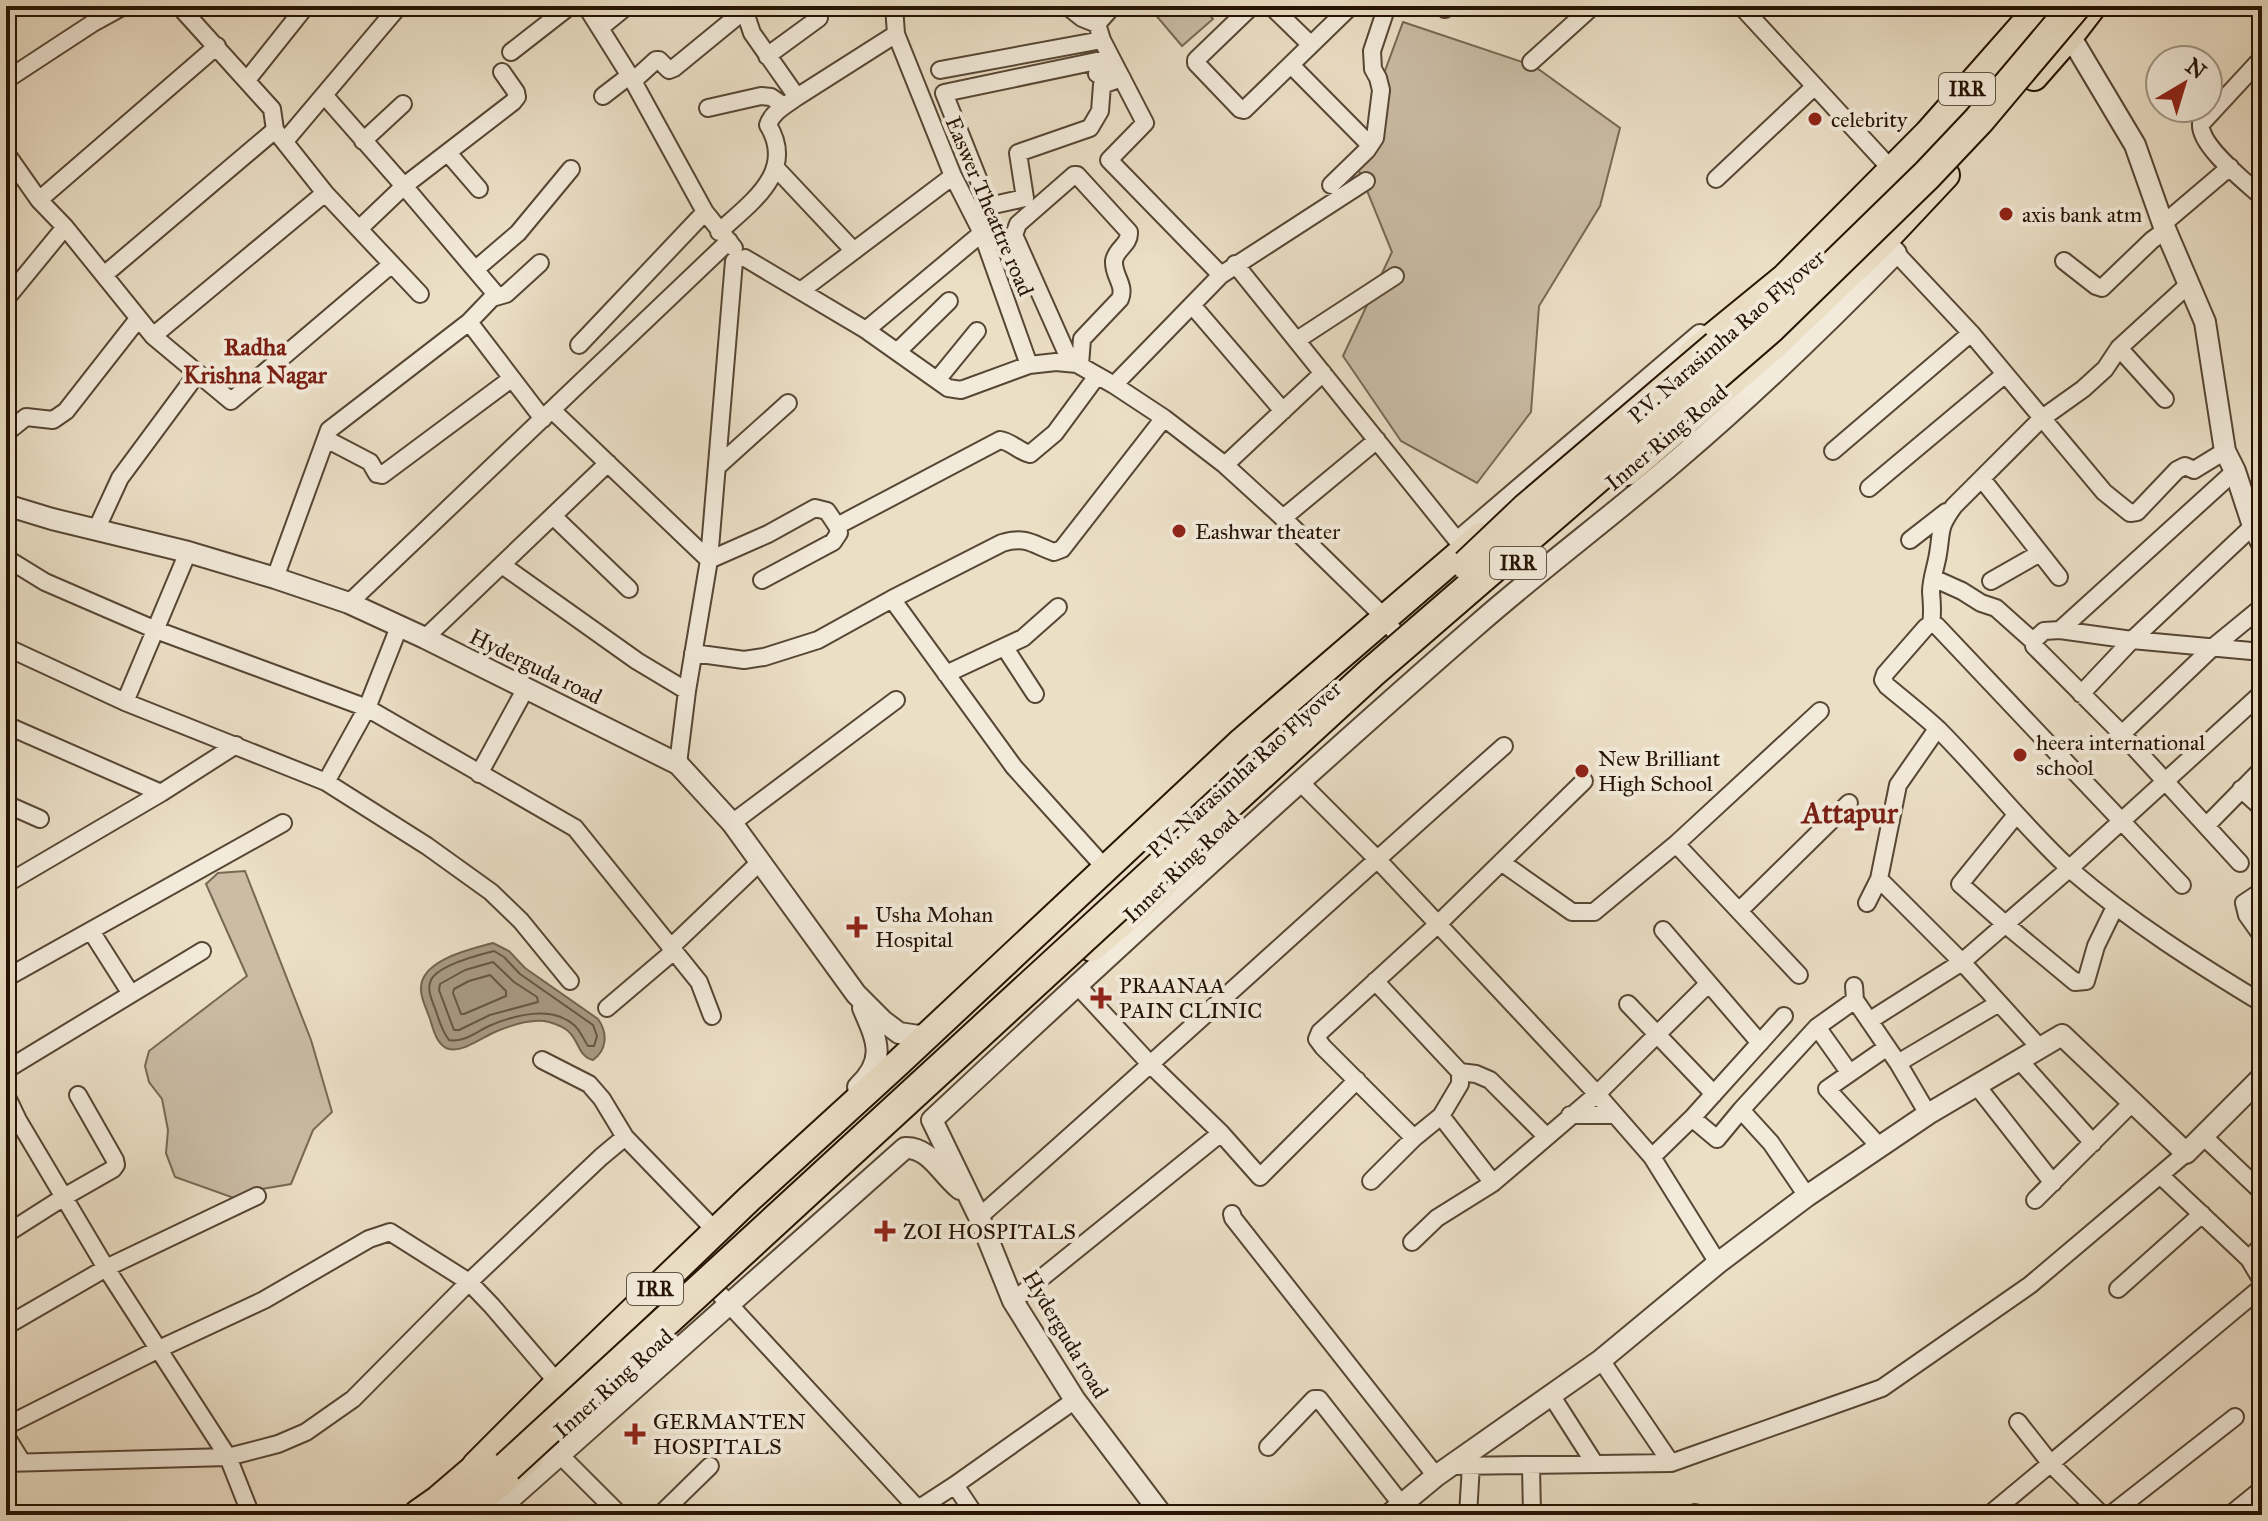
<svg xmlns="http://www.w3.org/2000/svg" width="2268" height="1521" viewBox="0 0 2268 1521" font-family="'IM FELL Great Primer',serif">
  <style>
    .green { fill: #cabca5; stroke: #786854; stroke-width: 2 }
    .water { fill: #a89a84; stroke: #746450; stroke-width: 2 }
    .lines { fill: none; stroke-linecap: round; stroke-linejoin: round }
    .shore { stroke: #675644; stroke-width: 2 }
    .minor-casing { stroke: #574634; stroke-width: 20 }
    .tertiary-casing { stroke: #574634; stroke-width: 24 }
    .primary-casing { stroke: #261303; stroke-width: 30 }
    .motorway-casing { stroke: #261303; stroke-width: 34 }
    .minor { stroke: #f2eada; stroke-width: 16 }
    .tertiary { stroke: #f2eada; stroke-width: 20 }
    .primary { stroke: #ebdfc6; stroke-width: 26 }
    .motorway { stroke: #ebdfc6; stroke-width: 30 }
    .motorway-bridge-casing { stroke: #261303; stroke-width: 34; stroke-linecap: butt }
    .motorway-bridge { stroke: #ebdfc6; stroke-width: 30 }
    .poi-dot { fill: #8f2418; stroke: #f2eada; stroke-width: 3 }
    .labels { text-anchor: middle; stroke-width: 8; stroke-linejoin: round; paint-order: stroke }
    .shield { fill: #f2eada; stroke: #635444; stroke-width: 2 }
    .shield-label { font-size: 20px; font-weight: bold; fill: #261303 }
    .poi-label { font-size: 22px; fill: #261303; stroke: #f2eada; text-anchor: start }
    .street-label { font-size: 22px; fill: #261303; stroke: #f2eada }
    .neighbourhood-label { font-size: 24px; font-weight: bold; fill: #7a1f14; stroke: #f2eada }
    .district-label { font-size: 30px; font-weight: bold; fill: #7a1f14; stroke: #f2eada }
  </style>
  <rect width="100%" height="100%" fill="#ebdfc6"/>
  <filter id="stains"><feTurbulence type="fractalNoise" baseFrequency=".0025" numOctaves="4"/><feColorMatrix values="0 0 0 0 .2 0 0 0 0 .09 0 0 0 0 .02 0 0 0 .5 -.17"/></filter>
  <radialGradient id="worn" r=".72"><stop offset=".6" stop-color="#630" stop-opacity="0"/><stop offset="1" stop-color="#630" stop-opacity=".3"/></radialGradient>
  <path class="green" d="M1148,6h54l11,13 -31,27z
    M1403,22l131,44 86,62 -20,78 -61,100 -8,106 -54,71 -76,-42 -58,-85 49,-104 -33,-81 20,-84z
    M245,871l66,169 21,72 -19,18 -22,54 -29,5 -28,9 -59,-21 -9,-24 2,-23 -6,-31 -13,-17 -4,-16 4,-15 98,-75 -41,-92 12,-11z"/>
  <path class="water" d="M493,943l16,8 16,17 73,51c10,14 9,31 -5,41 -14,-3 -14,-18 -23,-27 -4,-5 -14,-9 -21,-11 -16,-4 -40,4 -54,10 -14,6 -31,20 -46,17 -12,-3 -16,-20 -19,-30 -3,-9 -9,-20 -9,-29 -2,-30 50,-41 72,-47z"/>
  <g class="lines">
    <path class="shore" d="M494,951l10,6 16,17 73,51 4,11 -3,10h-6c-4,-6 -8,-16 -14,-21 -23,-20 -60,-10 -85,1 -13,6 -26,17 -40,14 -7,-9 -10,-19 -13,-29 -3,-9 -10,-21 -5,-31 7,-15 47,-25 63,-29z
      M493,962l21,20 23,15 1,5 -48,13 -31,15h-5l-15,-40 1,-6 25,-14z
      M490,975l16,16v5l-42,18h-3l-8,-21 1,-4 15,-8z"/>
    <defs>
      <path id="minor" d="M179,6l93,103 3,21 50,63 95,101
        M586,6l47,75 72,131 29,36
        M743,6l9,27 45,64 99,-63
        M894,6l2,28 57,142 29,57 47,132 27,-3 21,2 37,21 50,33 61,47 58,53 93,91 32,39
        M1067,6l15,12 15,6
        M1113,6l-16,18 5,16 43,83 -36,37 112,115
        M1252,6l-56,54v3l44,46 4,1 107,-104
        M1271,6l40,39
        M1741,6l151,164
        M1445,9l4,-3
        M600,28l27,-22
        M511,52l59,-46
        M767,56l52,-38
        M1111,58l-167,35 45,113 36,-8 -7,-45 72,-25 10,-17 2,-26 20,-7
        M2262,58l-61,66c-2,22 45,58 61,73
        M1531,62l62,-56
        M1291,65l79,80
        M940,70l162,-30
        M1097,74l19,-6
        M6,80l87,-57 31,-17
        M247,80l59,-74
        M633,81l23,-21h3l10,10 5,-2 72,-59
        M603,96l26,-20
        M708,108l53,-12 10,1 13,9
        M285,141l114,-135
        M363,141l40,-37
        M6,153l33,47 26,27 88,109 78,65 161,-137
        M448,153l31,36
        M775,167l79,84
        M1716,179l99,-93
        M1331,185l36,-35 8,-12 6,-48 -3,-12 -5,-9 -1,-18 15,-45
        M39,200l178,-154
        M2163,224l67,-57
        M359,229l45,-43 109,-84 4,-5 -1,-5 -14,-20
        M719,232c31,-29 78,-60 49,-107 4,-13 18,-20 29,-28
        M1896,253l75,80 133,159 26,21 7,-1 40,-42 8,-4 9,4 31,-19
        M745,258l121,72 82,58 13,2 68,-25
        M2064,261l32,25 6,2 50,-48 14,-10
        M1235,264l229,285
        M476,269l42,-36 53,-64
        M104,275l171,-145
        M2189,284l-70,64 -14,21 -22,20 -42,30 -87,87c-16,22 -12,24 -16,48 -2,13 -7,25 -7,38 1,12 2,21 0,32l-5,3 -41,47 -2,6 4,6c17,14 35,28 51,43 46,46 86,98 134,142 59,51 124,92 190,132
        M802,290l151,-114
        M492,298l14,-4 34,-31
        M6,299l59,-72
        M1192,305l91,106
        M469,322l74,97
        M866,330l116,-97
        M153,336l172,-143
        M1297,340l98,-64
        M579,345l126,-133
        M2119,348l46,51
        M897,352l52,-51
        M1071,363l-57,-128 4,-11 56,-49h3l52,57c1,13 -13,16 -15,29 -1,15 12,24 6,38l-38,40 -2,26
        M937,380l40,-49
        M1114,385l107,-110 145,-94
        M552,410l157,150 59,-26 47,-26 12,3 10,15 163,-86c12,2 18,11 30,14l25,-21 42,-57
        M6,433l20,-16 27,3 13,-9 72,-92
        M326,439l44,23 7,12 5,1 129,-96
        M1833,451l138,-118
        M1225,465l98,-92
        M718,466l70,-63
        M1982,479l77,98
        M1869,488l135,-113
        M553,516l76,73
        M1283,518l94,-78
        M96,530l24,-52 77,-104
        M1910,540l36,-28
        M6,558l39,24 111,48 211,78 208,120 124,154 13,34
        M502,565l135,96 50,30
        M275,578l54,-148 140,-108 23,-24 2,-6 -90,-106 -80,-91
        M1933,578l29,13 19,12 15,5 37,33
        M762,580l71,-38 6,-9 -2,-7
        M1991,581l49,-28
        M892,599l122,168 92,102
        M349,603l380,-362
        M1931,624l6,2 245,259
        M2060,630l175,-159
        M425,638l183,-175
        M6,647l119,55 201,80 101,64 64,46 30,29 49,60
        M1005,648l30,46
        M693,653l51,7 20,-3 54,-17 74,-41 110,-56c24,-7 30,1 52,9l8,-3 102,-131
        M946,674l77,-36 35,-31
        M2081,694l51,-54 121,-114
        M125,702l63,-150
        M6,725l155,68
        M2122,734l90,-86 50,-41
        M678,764l9,-73 22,-131 25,-299
        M479,774l47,-86
        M326,782l41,-74 32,-81
        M1300,782l77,77 220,235 55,63 66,106
        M2241,789l21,19
        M6,804l34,15
        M2016,815l-56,69 45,40 70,58 11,-1 10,-35 19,-39
        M732,823l164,-123
        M2206,826l56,-57
        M1676,844l123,131
        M1501,862l71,50h22l82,-68 144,-133
        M2240,863l-118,-129 -88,-88 -1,-5 11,-10 16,-1 72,10 130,12
        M1879,879l83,83 78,86
        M6,884l155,-91 75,-48
        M2262,891l-18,12 3,12 15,21
        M1867,903l12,-24 19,-94 39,-56
        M1740,910l109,-107
        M1663,930l97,113
        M91,931l40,63
        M671,947l90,-86
        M6,978l277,-155
        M1375,981l85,91v12l-19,32 52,67
        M1076,984l75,81 70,68 39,44 97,-97
        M1854,986l1,14 43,63 30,51
        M1628,1004l86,90
        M607,1008l67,-57
        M1869,1021l93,-59 108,-94 192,-175
        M1817,1027l32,45
        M542,1060l47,24 13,15 23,38 84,87
        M2019,1060l74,83
        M1898,1063l101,-60
        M6,1070l196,-119
        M1460,1072l16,2 14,6 56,56
        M1977,1086l76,97
        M6,1095l12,25 88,148 122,189 23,58
        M1741,1110l30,33 36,53
        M1570,1115h43
        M1692,1118l92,-102
        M2204,1137l58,55
        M1414,1138l-91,-91 -6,-8 3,-7 117,-107 147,-144
        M1879,1146l-52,-57 59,-41
        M1652,1157l40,-39 25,21 24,-29 76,-83 38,-27
        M2161,1176l88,83 13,22
        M1371,1181l43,-43 27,-22
        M2035,1200l99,-99
        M1232,1214l1,4 203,258
        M979,1217c176,-155 349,-315 525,-471
        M6,1234l58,-37 49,-28 3,-4 -1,-5 -37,-65
        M1412,1242l25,-24 56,-35 104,-89 111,-110
        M2249,1259l13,-14
        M2118,1289l84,-75
        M717,1291l201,218
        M1013,1301l208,-168
        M6,1326l100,-58 151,-72
        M1601,1360l70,103
        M1551,1395l44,69
        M2018,1422l33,42 51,51
        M6,1426l153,-77 105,-49 105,-61 21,-7 79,50 23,24 59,69
        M6,1436l16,26
        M1268,1447l46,-48h5l83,106
        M559,1454l61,61
        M6,1463l222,-6 50,-13 28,-12 47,-33 116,-117 132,-125 24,-20
        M1454,1466l217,-3 211,-75 148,-103 156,-132
        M1531,1466l1,49
        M955,1485l20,30
        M912,1513l43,-28 120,-85
        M1695,1513l1,2
        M660,1515l50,-49
        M1468,1515l3,-50
        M1989,1515l273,-228
        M2110,1515l125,-98
        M2230,1515l32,-26"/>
      <path id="tertiary" d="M2062,29l8,7 65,109 28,79 42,98 20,129 10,20 18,55 9,18
        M6,505l46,14 136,33 87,26 74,25 76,35 253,126 54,59 124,171 27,27 16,12 20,3 12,-4
        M1460,540l240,-205
        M858,1087c29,-27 19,-47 5,-79
        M492,1515l413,-367c25,-1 37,27 55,41
        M1162,1515l-87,-115 -62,-99 -34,-84 -47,-97c179,-167 360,-334 545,-495 65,-57 135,-109 201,-166 76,-65 148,-134 218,-206l-12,-12
        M1389,1515l47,-39 165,-116 117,-97 89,-67 121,-82 134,-79 124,118 76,-76"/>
      <path id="primary" d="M2034,77l36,-41 23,-30
        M1692,353l93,-76 143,-144 112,-127
        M1627,472l146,-125 111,-106 62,-66
        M1092,948l47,-40 54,-53
        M476,1465l82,-82 191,-184 149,-136 344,-322 238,-205
        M463,1515l67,-57"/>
      <path id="motorway" d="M419,1515l20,-14 56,-48"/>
    </defs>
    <use href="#minor" class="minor-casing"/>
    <use href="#tertiary" class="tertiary-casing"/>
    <use href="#primary" class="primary-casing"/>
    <use href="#motorway" class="motorway-casing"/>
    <use href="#minor" class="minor"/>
    <use href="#tertiary" class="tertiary"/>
    <use href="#primary" class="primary"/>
    <use href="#motorway" class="motorway"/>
    <defs>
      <path id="motorway-bridge" d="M1467,565l59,-56 191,-163
        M507,1467l864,-794 398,-344 158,-154 52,-55 96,-114"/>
    </defs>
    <use href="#motorway-bridge" class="motorway-bridge-casing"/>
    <use href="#motorway-bridge" class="motorway-bridge"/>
  </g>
  <g class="poi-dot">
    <circle cx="1815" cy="119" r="8"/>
    <circle cx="2006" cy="214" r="8"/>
    <circle cx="1179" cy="531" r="8"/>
    <circle cx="2020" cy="755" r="8"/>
    <circle cx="1582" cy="771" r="8"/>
    <path d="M853 915h8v8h8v8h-8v8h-8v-8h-8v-8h8z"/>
    <path d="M1097 986h8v8h8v8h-8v8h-8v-8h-8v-8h8z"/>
    <path d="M881 1219h8v8h8v8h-8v8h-8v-8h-8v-8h8z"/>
    <path d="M631 1422h8v8h8v8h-8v8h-8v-8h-8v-8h8z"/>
  </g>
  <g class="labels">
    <g class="shield">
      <rect x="1939" y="73" width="56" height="32" rx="6"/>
      <rect x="1490" y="547" width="56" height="32" rx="6"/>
      <rect x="627" y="1273" width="56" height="32" rx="6"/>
    </g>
    <g class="shield-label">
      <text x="1967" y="96">IRR</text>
      <text x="1518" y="570">IRR</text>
      <text x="655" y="1296">IRR</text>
    </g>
    <g class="poi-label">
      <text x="1831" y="127">celebrity</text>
      <text x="2022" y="222">axis bank atm</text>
      <text x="1195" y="539">Eashwar theater</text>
      <text x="2036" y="750">heera international<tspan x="2036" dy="25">school</tspan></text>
      <text x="1598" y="766">New Brilliant<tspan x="1598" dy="25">High School</tspan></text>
      <text x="875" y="922">Usha Mohan<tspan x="875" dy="25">Hospital</tspan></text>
      <text x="1119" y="993">PRAANAA<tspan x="1119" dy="25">PAIN CLINIC</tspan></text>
      <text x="903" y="1239">ZOI HOSPITALS</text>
      <text x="653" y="1429">GERMANTEN<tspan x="653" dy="25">HOSPITALS</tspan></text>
    </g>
    <g class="street-label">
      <text transform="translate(990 206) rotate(67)" y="8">Easwer Theattre road</text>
      <text transform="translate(1726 336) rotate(-41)" y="8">P.V. Narasimha Rao Flyover</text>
      <text transform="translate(1666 437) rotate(-40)" y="8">Inner Ring Road</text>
      <text transform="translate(536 666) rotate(26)" y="8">Hyderguda road</text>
      <text transform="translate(1244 769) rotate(-42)" y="8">P.V. Narasimha Rao Flyover</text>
      <text transform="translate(1181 866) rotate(-44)" y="8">Inner Ring Road</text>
      <text transform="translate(1066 1334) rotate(59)" y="8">Hyderguda road</text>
      <text transform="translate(613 1383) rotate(-42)" y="8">Inner Ring Road</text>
    </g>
    <g class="neighbourhood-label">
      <text x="255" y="355">Radha<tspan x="255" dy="28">Krishna Nagar</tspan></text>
    </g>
    <g class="district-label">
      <text x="1850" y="823">Attapur</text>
    </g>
  </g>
  <rect width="2268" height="1521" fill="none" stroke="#ebdfc6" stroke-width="32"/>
  <rect x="8" y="8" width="2252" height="1505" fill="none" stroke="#261303" stroke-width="4"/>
  <rect x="16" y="16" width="2236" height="1489" fill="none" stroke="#261303" stroke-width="2"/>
  <g transform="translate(2184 84) rotate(38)"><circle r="38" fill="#f2eada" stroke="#a09484" stroke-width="2"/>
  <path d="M0-6L14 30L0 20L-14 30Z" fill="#8f2418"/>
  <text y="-12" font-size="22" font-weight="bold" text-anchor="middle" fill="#261303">N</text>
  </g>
  <rect width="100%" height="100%" filter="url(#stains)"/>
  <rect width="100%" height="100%" fill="url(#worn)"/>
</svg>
